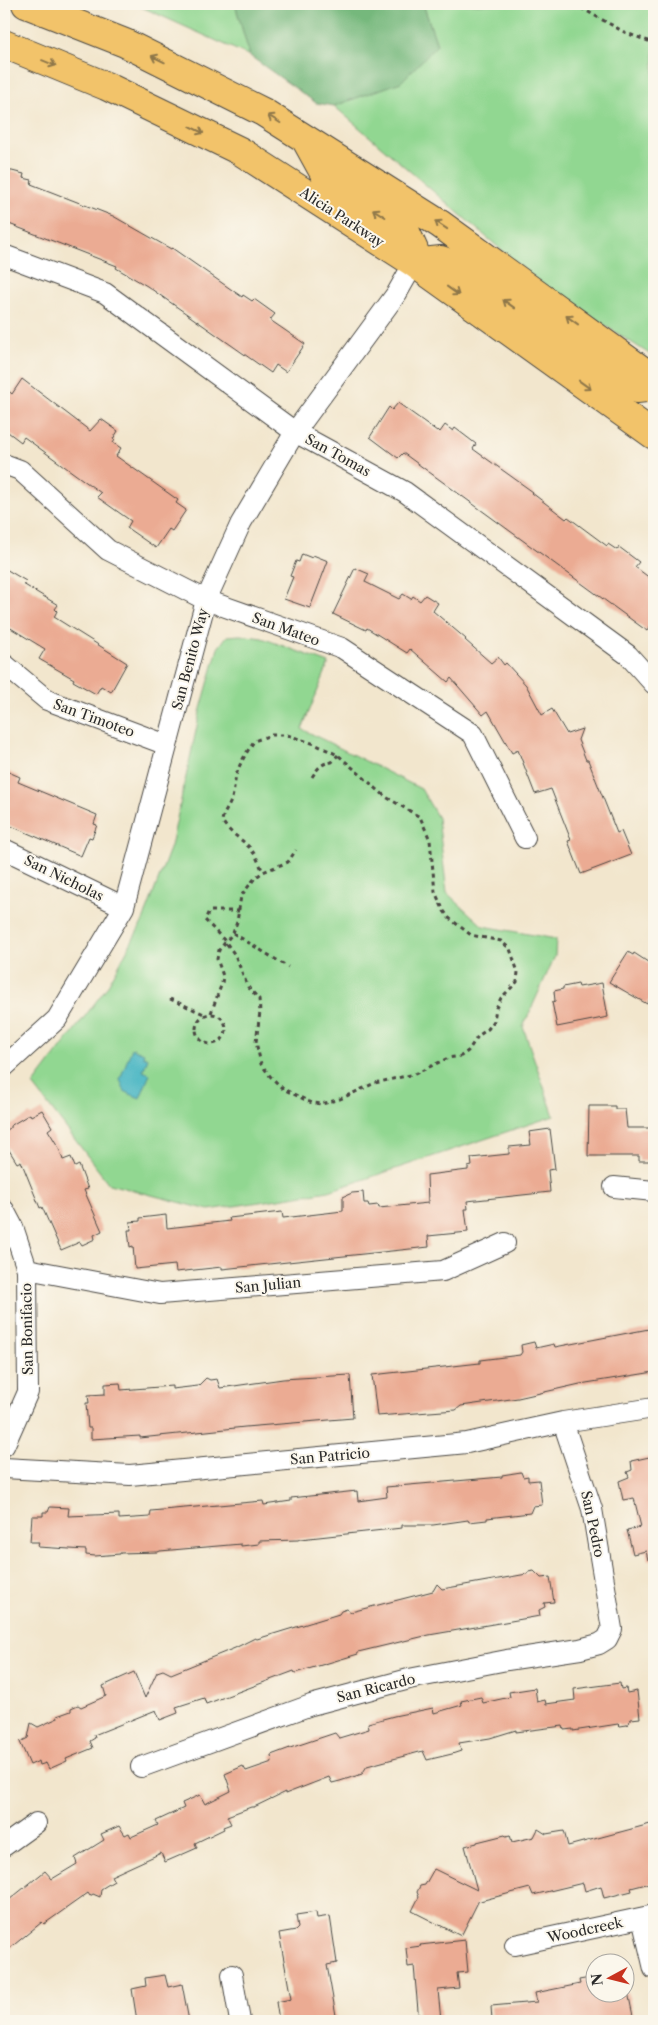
<svg xmlns="http://www.w3.org/2000/svg" width="658" height="2025" viewBox="0 0 658 2025" font-family="'Libre Caslon Text',serif">
  <style>
    .green { fill: #91d791; stroke: #5e815e }
    .forest { fill: #74b87b; stroke: #507253 }
    .water { fill: #47b5c3; stroke: #397077 }
    .building { fill: #ebab93 }
    .lines { fill: none; stroke-linecap: round; stroke-linejoin: round }
    .minor-casing { stroke: #494743; stroke-width: 22 }
    .primary-casing { stroke: #494743; stroke-width: 30 }
    .path { stroke: #494743; stroke-width: 3; stroke-dasharray: 4 4; stroke-linecap: butt }
    .minor { stroke: #fff; stroke-width: 20 }
    .primary { stroke: #f2c36a; stroke-width: 28 }
    .oneway { stroke: #8e774a }
    .labels { text-anchor: middle; stroke-width: 4; stroke-linejoin: round; paint-order: stroke }
    .street-label { font-size: 14px; fill: #2b2b2b; stroke: #fbf7ec }
  </style>
  <rect width="100%" height="100%" fill="#fbf7ec"/>
  <filter id="ink" filterUnits="userSpaceOnUse"><feTurbulence type="fractalNoise" baseFrequency=".02" numOctaves="2"/><feDisplacementMap in="SourceGraphic" scale="10" xChannelSelector="R" yChannelSelector="G"/><feConvolveMatrix kernelMatrix="1 2 1 2 8 2 1 2 1" color-interpolation-filters="sRGB"/></filter>
  <filter id="wash" filterUnits="userSpaceOnUse"><feTurbulence type="fractalNoise" baseFrequency=".0096" numOctaves="4" result="noise"/><feDisplacementMap in="SourceGraphic" scale="20" xChannelSelector="R" yChannelSelector="G"/><feGaussianBlur stdDeviation="1.12" result="paint"/><feColorMatrix in="noise" values="0 0 0 0 0 0 0 0 0 0 0 0 0 0 0 0 0 1.4 0 .05"/><feComposite in="paint" operator="in"/></filter>
  <g filter="url(#wash)">
    <rect width="100%" height="100%" fill="#f2e6cd"/>
    <path class="green" d="M135,4h100l15,52z
      M423,4h231v353l-113,-73 -207,-178 66,-24 37,-37z
      M240,635l22,3 67,25 -27,66 119,60 17,29 9,75 36,33 73,13 -1,17 -32,71 31,89 -225,75 -120,19 -100,-26 -76,-99 74,-98 36,-66 28,-75 29,-134 18,-64 9,-12z"/>
    <path class="forest" d="M235,4h188l14,41 -36,37 -67,24 -18,-3 -66,-47z"/>
    <path class="water" d="M132,1048l12,5 -1,3 5,2 -5,13 7,3 -10,24 -15,-6 -5,-13z"/>
    <g id="blocks">
      <path class="building" d="M4,169l20,5 -1,4 9,2 -1,4 82,32 58,33 1,-1 70,49 1,-2 9,6 2,-2 21,15 -5,6 35,24 -19,28 -10,-7 -5,8 -124,-87 -31,-18 1,-2 -113,-44z
        M22,379l68,52 11,-12 17,12 -5,8 2,1 -2,3 8,5 -5,8 62,44 -2,3 10,7 -14,21 -3,-2 -13,19 -29,-20 4,-7 -34,-24 4,-4 -77,-56 -3,5 -17,-13v-42l8,7z
        M398,403l39,28 1,-1 2,2 5,-7 8,6 2,-3 21,16 -3,5 60,43 -1,1 34,26 2,-2 39,29 1,-2 9,6 2,-3 20,15 -4,5 19,14v40l-7,10 -244,-178 -5,5 -28,-21 19,-30 3,3z
        M302,554l10,4 1,-3 15,6 -18,47 -26,-9 9,-22 -3,-1 6,-15 3,1z
        M4,568l22,13 -3,3 35,21 -3,4 2,2 -3,6 73,46 -16,29 -10,-6 -5,8 -23,-13 1,-2 -35,-20 6,-10 -41,-25z
        M355,568l14,6 -4,8 34,17 4,-5 8,5 2,-3 7,5 5,-6 13,8 -5,8 33,28 -1,1 26,23 7,-6 6,8 2,-2 20,22 16,30 10,-6 15,25 15,-5 -4,11 8,20h2l29,73 4,-2 10,24 -50,19 -13,-33 3,-1 -20,-51 -16,5 -17,-44 -6,3 -24,-42 -5,4 -32,-37 -3,4 -38,-33 -3,4 -40,-25 -1,2 -33,-16z
        M4,770l16,7 -2,5 79,33 -3,9 3,1 -5,13 -3,-1 -8,19 -77,-33z
        M628,952l5,3 1,-2 20,13v27l-7,11 -38,-22z
        M602,983l6,34 -51,10 -5,-25 3,-1 -1,-10 9,-2v-2l15,-3 1,3z
        M589,1106h26v3h10l2,19h27v33h-15v-5h-51z
        M42,1110l10,17 -4,3 11,18 4,12 8,-3 4,10 4,-2 9,24 -4,1 18,41 -8,4 1,4 -13,6 -2,-3 -19,8 -19,-43 -2,1 -19,-47 -4,2 -13,-21v-10l6,-4v-2l20,-12 1,2z
        M550,1129l5,40 -7,1 2,22 -83,9 1,8h-3l3,23 -40,4 1,11 -207,22v-2l-46,5 -1,-7 -40,4 -2,-23 -3,1 -2,-17h3l-1,-8 10,-1v-3l26,-3 1,13 63,-7 -1,-3 53,-6 1,6 60,-7v-14l9,-4 11,-1 1,11h4l1,3 9,-1 1,3 49,-5 -1,-28 41,-5v-3l4,-1 -1,-8 38,-4v-7l22,-2 -2,-13z
        M654,1328v44l-74,12 -62,14 -57,8 -5,4 -79,6 -5,-41 108,-12v-3l40,-5 2,-3 -1,-7 13,-3 2,6 18,-4 1,3z
        M350,1375l3,43 -108,9 -105,11v-2l-49,3v-11h-3l-2,-25h3l-1,-8 17,-1v-10l15,-1 1,7 51,-4v3l26,-3 8,-8 4,2 7,-1 3,9 63,-9z
        M654,1456v103l-6,1 -2,-9 -13,3 -6,-24 14,-3 -7,-29 -11,2 -4,-19 10,-4 -2,-5 5,-2 -1,-9z
        M521,1472l2,5 5,-1v5l11,-1 3,25 -9,1 -3,7 -34,4 -9,1v2l-18,2 -1,-2 -35,5h-31v3l-102,11 -2,1 -39,1v3l-18,2v-2l-81,7 -2,1 -38,1v1l-25,2 -9,-1v-5l-48,-3 1,-5h-9l2,-26h11v-4h5l2,-5 19,1 -1,8 51,-2v5l31,-2 1,-6 112,-10 1,4 27,-4v-3l66,-7 1,10 29,-4 -1,-10 116,-10v-2z
        M534,1571l7,7 9,-1 4,25 -10,1 1,4 -6,3 1,6 -111,19 -71,17v2l-63,19 -1,-2 -88,33 -2,-6 -28,9 2,6 -18,7 -4,-10 -62,25 1,3 -5,3 3,7 -27,11 1,2 -18,8 -3,-6 -6,2 -1,-4 -9,4 -10,-23 8,-4 3,-15 7,4 20,-9 -1,-2 14,-5v-3l7,-3 3,2 25,-11 -3,-10 31,-14 11,26 12,-26 6,-2 8,4 64,-26 20,-10 2,1 82,-25 2,-3 6,-2 4,3 82,-21 4,-7 5,5 85,-15 1,-2z
        M620,1683l1,6 5,-1 1,5 10,-2 3,27 -9,1 -4,6 -7,1 -2,-2 -45,7v-2l-9,1 -1,-4 -47,6v-2l-26,8 -31,5 2,8 -9,3 -25,6 -4,-9 -56,15 -5,8 -22,7 -8,2 -3,-6 -44,17v-2l-31,15h-3l-24,9 4,8 -8,3 1,2 -29,14 2,5 -32,14 -4,-9 -50,23 3,5 -13,8 -1,8 -7,-3 -3,2 -2,-3 -44,31 -2,-2 -38,31v-49l41,-33 7,8 25,-15 -2,-6 29,-18 -3,-6 18,-8 6,9 4,-2 2,4 27,-12 -2,-4 28,-13 -2,-5 18,-8 5,9 26,-13 -6,-17 18,-8 3,5 26,-9 -1,-7 19,-7 45,-15 4,5 30,-9 -1,-6 26,-7 39,-8 1,5 28,-8 -1,-4 20,-4 2,6 27,-6 -1,-5 26,-4 2,14 8,-2 1,4 29,-4 -1,-11z
        M654,1823v59l-23,6 1,3 -28,7 -3,-12 -16,5 -2,-8 -50,12 -3,-7 -50,13 -1,-1 -18,36 -49,-25 7,-14 -2,-5 3,-6 5,-1 9,-16 43,21 -12,-44 12,-3v-1l28,-7 1,1 4,-1 2,7 22,-5 4,-8 8,5 18,-3 4,15z
        M316,1912l1,6 13,-2 7,47 -10,2 10,56h-58l-3,-19 15,-3 -12,-66 17,-3 2,-2 -2,-13z
        M465,1940l3,32 -11,1 2,15 -21,2 3,31h-22l-5,-55 -6,1 -2,-19 15,-2 -1,-1z
        M165,1975l3,12 14,-3 7,37h-52l-5,-32 14,-3 -1,-8z
        M596,1977v15h32l6,29h-142l-1,-15 46,-4 -2,-9 45,-9 -1,-4z"/>
    </g>
  </g>
  <g filter="url(#ink)">
    <use href="#blocks" fill-opacity="0" stroke="#494743" stroke-width="1"/>
    <g class="lines">
      <defs>
        <path id="minor" d="M4,255l101,38 190,139 110,60 223,163 26,29
          M4,464l16,6 88,80 98,50 136,48 131,86 52,104
          M4,664l43,36 120,45
          M4,849l120,58
          M4,1067l53,-48 67,-112 82,-307 35,-77 54,-91 102,-139 17,-30
          M614,1187l40,4
          M4,1210l9,17 14,42 1,123 -24,54
          M27,1269l133,25 283,-23 62,-28
          M4,1468l126,7 337,-32 96,-21 91,-14
          M141,1767l170,-62 98,-26 98,-19 73,-11 19,-5 8,-5 5,-10 -20,-120 -29,-87
          M4,1846l32,-23
          M642,1918l12,51
          M515,1945l139,-30
          M232,1975l8,46"/>
        <path id="primary" d="M26,4l99,39 138,69 177,112 214,155
          M4,44l102,42 134,65 174,112 240,172
          M307,142l22,40 76,48 9,20v13l27,-3 18,7 152,110 26,12 17,-2"/>
      </defs>
      <use href="#minor" class="minor-casing"/>
      <use href="#primary" class="primary-casing"/>
      <path class="path" d="M574,4l52,29 28,10
        M312,777c6,-9 9,-14 20,-15l6,-7
        M239,911h-30l-4,9 20,21 10,14 13,32 11,12 1,13 -4,30 5,22 9,12 13,13 29,14 10,1 18,-5 35,-16 40,-9 33,-16 13,-2 7,-5 10,-15 10,-7 6,-8 2,-13 5,-10 16,-16 1,-10 -8,-23 -9,-8 -30,-6 -22,-17 -5,-7 -9,-19 -5,-52 -10,-23 -34,-20 -48,-42 -26,-12 -25,-8h-16l-17,6c-7,11 -15,23 -18,35 -2,9 -2,19 -6,27 -3,7 -7,11 -8,18 9,14 18,16 28,27 6,7 9,15 13,24
        M233,933l55,34
        M170,999l34,15
        M211,1013l11,-30 1,-7 -6,-17 2,-9 14,-17 4,-11 4,-26 14,-18 8,-6 25,-10 8,-12
        M196 1029a15 15 0 1 1 30 0a15 15 0 1 1-30 0Z"/>
      <use href="#minor" class="minor"/>
      <use href="#primary" class="primary"/>
    </g>
    <defs><path id="oneway-shaft" d="M-6 0H5M1.5-3L5.5 0L1.5 3" fill="none" stroke-width="1.6" stroke-linecap="round" stroke-linejoin="round" transform="scale(1.25)"/></defs>
    <g class="oneway">
      <use href="#oneway-shaft" transform="translate(158 59) rotate(-154)"/>
      <use href="#oneway-shaft" transform="translate(49 63) rotate(22)"/>
      <use href="#oneway-shaft" transform="translate(274 119) rotate(-148)"/>
      <use href="#oneway-shaft" transform="translate(197 130) rotate(26)"/>
      <use href="#oneway-shaft" transform="translate(379 213) rotate(-148)"/>
      <use href="#oneway-shaft" transform="translate(441 225) rotate(-146)"/>
      <use href="#oneway-shaft" transform="translate(453 291) rotate(36)"/>
      <use href="#oneway-shaft" transform="translate(509 304) rotate(-144)"/>
      <use href="#oneway-shaft" transform="translate(572 320) rotate(-144)"/>
      <use href="#oneway-shaft" transform="translate(585 385) rotate(36)"/>
    </g>
  </g>
  <g class="labels">
    <g class="street-label">
      <text transform="translate(342 217) rotate(33)" y="5">Alicia Parkway</text>
      <text transform="translate(338 455) rotate(29)" y="5">San Tomas</text>
      <text transform="translate(286 629) rotate(20)" y="5">San Mateo</text>
      <text transform="translate(190 659) rotate(-75)" y="5">San Benito Way</text>
      <text transform="translate(94 718) rotate(20)" y="5">San Timoteo</text>
      <text transform="translate(64 878) rotate(26)" y="5">San Nicholas</text>
      <text transform="translate(268 1285) rotate(-5)" y="5">San Julian</text>
      <text transform="translate(27 1329) rotate(-91)" y="5">San Bonifacio</text>
      <text transform="translate(330 1456) rotate(-5)" y="5">San Patricio</text>
      <text transform="translate(593 1524) rotate(78)" y="5">San Pedro</text>
      <text transform="translate(376 1688) rotate(-14)" y="5">San Ricardo</text>
      <text transform="translate(585 1930) rotate(-12)" y="5">Woodcreek</text>
    </g>
  </g>
  <rect width="658" height="2025" fill="none" stroke="#fbf7ec" stroke-width="20"/>
  <g transform="translate(610 1978) rotate(263)"><circle r="24" fill="#fbf7ec" stroke="#a8a59f"/>
  <path d="M0-4L9 19L0 12L-9 19Z" fill="#c8321e"/>
  <text y="-8" font-size="14" font-weight="bold" text-anchor="middle" fill="#2b2b2b">N</text>
  </g>
</svg>
